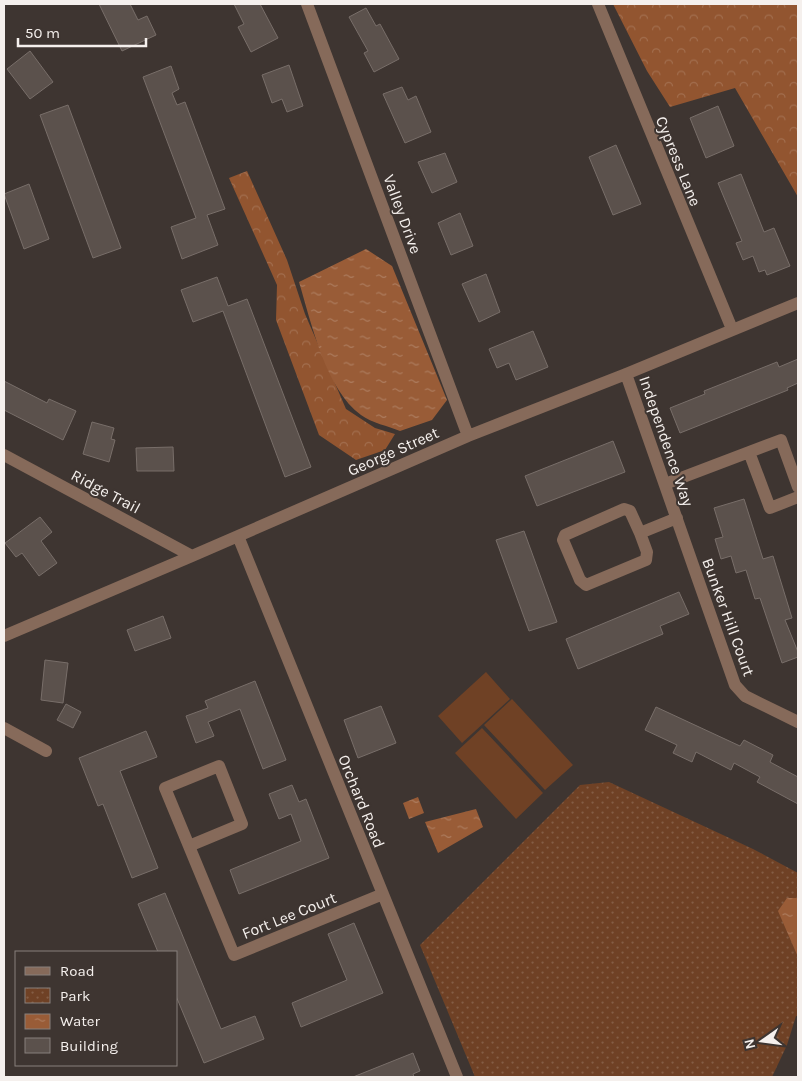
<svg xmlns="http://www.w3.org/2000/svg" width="802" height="1081" viewBox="0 0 802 1081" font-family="Karla,sans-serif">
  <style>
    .grass { fill: #6f4125 }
    .forest { fill: url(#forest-crowns) }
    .park { fill: url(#park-dots) }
    .water { fill: url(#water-ripples) }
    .building { fill: #5b514c; stroke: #786e69 }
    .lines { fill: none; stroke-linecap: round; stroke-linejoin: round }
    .minor { stroke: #866a5a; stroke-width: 12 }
    .labels { text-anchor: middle; stroke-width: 4; stroke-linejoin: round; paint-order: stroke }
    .street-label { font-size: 16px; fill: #f5f0ed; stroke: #3e3531 }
  </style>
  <defs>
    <pattern id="forest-crowns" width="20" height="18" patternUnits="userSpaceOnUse" patternTransform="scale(1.25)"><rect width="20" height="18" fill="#925530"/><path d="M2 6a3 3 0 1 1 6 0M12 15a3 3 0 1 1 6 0" fill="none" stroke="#a26e4e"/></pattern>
    <pattern id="park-dots" width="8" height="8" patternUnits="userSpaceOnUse" patternTransform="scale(1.25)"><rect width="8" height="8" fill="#6f4125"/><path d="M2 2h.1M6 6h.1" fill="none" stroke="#845d45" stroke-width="1.8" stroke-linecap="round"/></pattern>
    <pattern id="water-ripples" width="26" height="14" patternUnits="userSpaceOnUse" patternTransform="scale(1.25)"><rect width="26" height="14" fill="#995c37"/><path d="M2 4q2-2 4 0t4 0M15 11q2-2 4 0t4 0" fill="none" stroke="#ad7c5e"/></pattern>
  </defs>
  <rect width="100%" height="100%" fill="#3e3531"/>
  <path class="grass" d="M486,672l24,27 -48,44 -24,-27z
    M512,699l61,66 -28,25 -61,-65z
    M482,728l61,65 -27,26 -61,-66z"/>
  <path class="forest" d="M613,4h185v193l-63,-109 -65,19 -23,-36z
    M247,171l40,89 18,54 41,95 29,19 20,6 -10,16 -29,10 -37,-25 -43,-115 1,-35 -48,-107z"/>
  <path class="park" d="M609,782l144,67 45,24v143h-2l-9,29 -15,32h-297l-55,-132 160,-160z"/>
  <path class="water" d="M366,249l26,17 55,134 -15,20 -32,11c-12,-5 -28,-8 -39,-16 -35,-25 -50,-93 -62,-133z
    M418,797l6,16 -15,6 -6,-16z
    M476,809l7,18 -45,26 -13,-31z
    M787,898h11v59l-20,-46z"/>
  <path class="building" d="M99,4h31l8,16 9,-4 9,19 -34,16z
    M234,4h26l18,34 -27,14 -13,-25 6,-3z
    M366,8l10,18 4,-2 19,35 -25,13 -10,-19 4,-2 -19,-34z
    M30,51l23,31 -23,17 -23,-30z
    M289,65l14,41 -16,6 -5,-13 -10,4 -10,-28z
    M171,66l8,23 -7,4 5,12 8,-3 40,107 -18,6 11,30 -36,14 -11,-32 25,-9 -53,-141z
    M402,87l6,13 8,-4 15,36 -26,11 -22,-49z
    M68,105l53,143 -28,10 -53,-143z
    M718,106l16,40 -28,12 -16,-40z
    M616,145l25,59 -28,11 -24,-58z
    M445,153l12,29 -25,11 -14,-31z
    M741,174l23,58 10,-4 16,38 -23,9 -2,-5 -6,2 -6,-16 -10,4 -7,-17 6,-2 -24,-58z
    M29,184l20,55 -25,10 -20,-55z
    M460,213l13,33 -22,9 -13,-32z
    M486,274l14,38 -21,10 -17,-38z
    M217,277l11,29 19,-7 64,168 -26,10 -62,-166 -30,11 -12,-32z
    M533,331l15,36 -32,13 -7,-17 -12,5 -8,-19z
    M798,359v24l-11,5 1,2 -108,43 -10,-25 35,-14 -1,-3 73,-29 2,5z
    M4,381l43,22 2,-4 27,12 -13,29 -59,-30z
    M92,422l22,6 -3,11 4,1 -6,22 -26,-8z
    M613,441l12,31 -88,34 -12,-30z
    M173,447l1,24h-37l-1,-23z
    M744,499l19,60 10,-3 19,62 -7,2 13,32v5l-16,6 -22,-65 -5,1 -9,-29 -10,3 -5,-17 -10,3 -6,-20 8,-2 -9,-29z
    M40,517l12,15 -11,9 16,22 -18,13 -17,-23 -6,4 -11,-14z
    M524,531l33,91 -28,9 -33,-91z
    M679,592l10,22 -29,12 3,8 -85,35 -12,-30z
    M163,616l8,22 -36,13 -8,-21z
    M45,660l23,3 -5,40 -22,-3z
    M255,681l31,79 -23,9 -23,-60 -32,13 6,14 -18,7 -10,-27 22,-8 -3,-7z
    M66,704l15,8 -8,16 -16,-8z
    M381,706l15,37 -38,15 -14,-38z
    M656,707l84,39 4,-6 29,15 -3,7 28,15v27l-41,-22 3,-5 -26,-14 -3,7 -35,-18 -4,10 -19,-9 4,-8 -32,-15z
    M146,731l11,26 -37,14 38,97 -26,10 -29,-74 -5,2 -19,-48z
    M292,785l7,17 7,-3 23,59 -90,36 -9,-24 71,-29 -10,-27 -12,5 -10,-25z
    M165,893l56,136 34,-13 9,23 -60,24 -28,-67v-44h-18l-20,-48z
    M354,923l29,70 -82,34 -9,-24 55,-23 -19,-46z
    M413,1053l7,18 -7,3 1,3h-61z"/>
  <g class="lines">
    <path class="minor" d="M307,4l161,432
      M598,4l134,325
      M626,374l109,311 10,11 53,26
      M749,452l21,56 28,-11
      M4,455l188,101
      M665,484l116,-44 17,47
      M640,533l-10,-22 -6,-2 -59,26 -2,5 17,40 6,5 60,-25 1,-8 -7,-19 37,-15
      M238,536l219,541
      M4,636l188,-80 276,-120 158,-62 172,-71
      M4,728l42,23
      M189,846l53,-22 -23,-58 -54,22 69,167 149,-61"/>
  </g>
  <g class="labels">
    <g class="street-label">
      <text transform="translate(679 161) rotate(68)" y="6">Cypress Lane</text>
      <text transform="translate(403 214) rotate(70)" y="6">Valley Drive</text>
      <text transform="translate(667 441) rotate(71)" y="6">Independence Way</text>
      <text transform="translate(393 451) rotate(-24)" y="6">George Street</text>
      <text transform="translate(106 491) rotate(28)" y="6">Ridge Trail</text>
      <text transform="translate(729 617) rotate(70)" y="6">Bunker Hill Court</text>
      <text transform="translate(362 801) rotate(68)" y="6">Orchard Road</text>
      <text transform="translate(289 915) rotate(-22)" y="6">Fort Lee Court</text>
    </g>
  </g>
  <rect width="802" height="1081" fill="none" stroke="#f5f0ed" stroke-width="10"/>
  <rect x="15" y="951" width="162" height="115" fill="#3e3531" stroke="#87807c"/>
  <rect x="25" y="967" width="25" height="8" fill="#866a5a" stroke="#87807c"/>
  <text x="60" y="976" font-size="15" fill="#f5f0ed">Road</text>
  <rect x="25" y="988" width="25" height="15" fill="url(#park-dots)" stroke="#87807c"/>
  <text x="60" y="1001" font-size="15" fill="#f5f0ed">Park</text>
  <rect x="25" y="1014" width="25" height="15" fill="url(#water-ripples)" stroke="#87807c"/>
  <text x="60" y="1026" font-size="15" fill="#f5f0ed">Water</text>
  <rect x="25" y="1038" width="25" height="15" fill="#5b514c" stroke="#87807c"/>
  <text x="60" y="1051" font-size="15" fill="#f5f0ed">Building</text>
  <g transform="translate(762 1041) rotate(256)" stroke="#3e3531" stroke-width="4" paint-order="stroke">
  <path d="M0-4L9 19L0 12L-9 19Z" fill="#f5f0ed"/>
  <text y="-8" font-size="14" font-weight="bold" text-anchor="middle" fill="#f5f0ed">N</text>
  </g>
  <path d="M18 38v8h128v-8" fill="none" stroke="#f5f0ed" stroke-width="2.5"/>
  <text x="25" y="38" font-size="15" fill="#f5f0ed" stroke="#3e3531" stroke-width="4" paint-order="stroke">50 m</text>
</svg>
